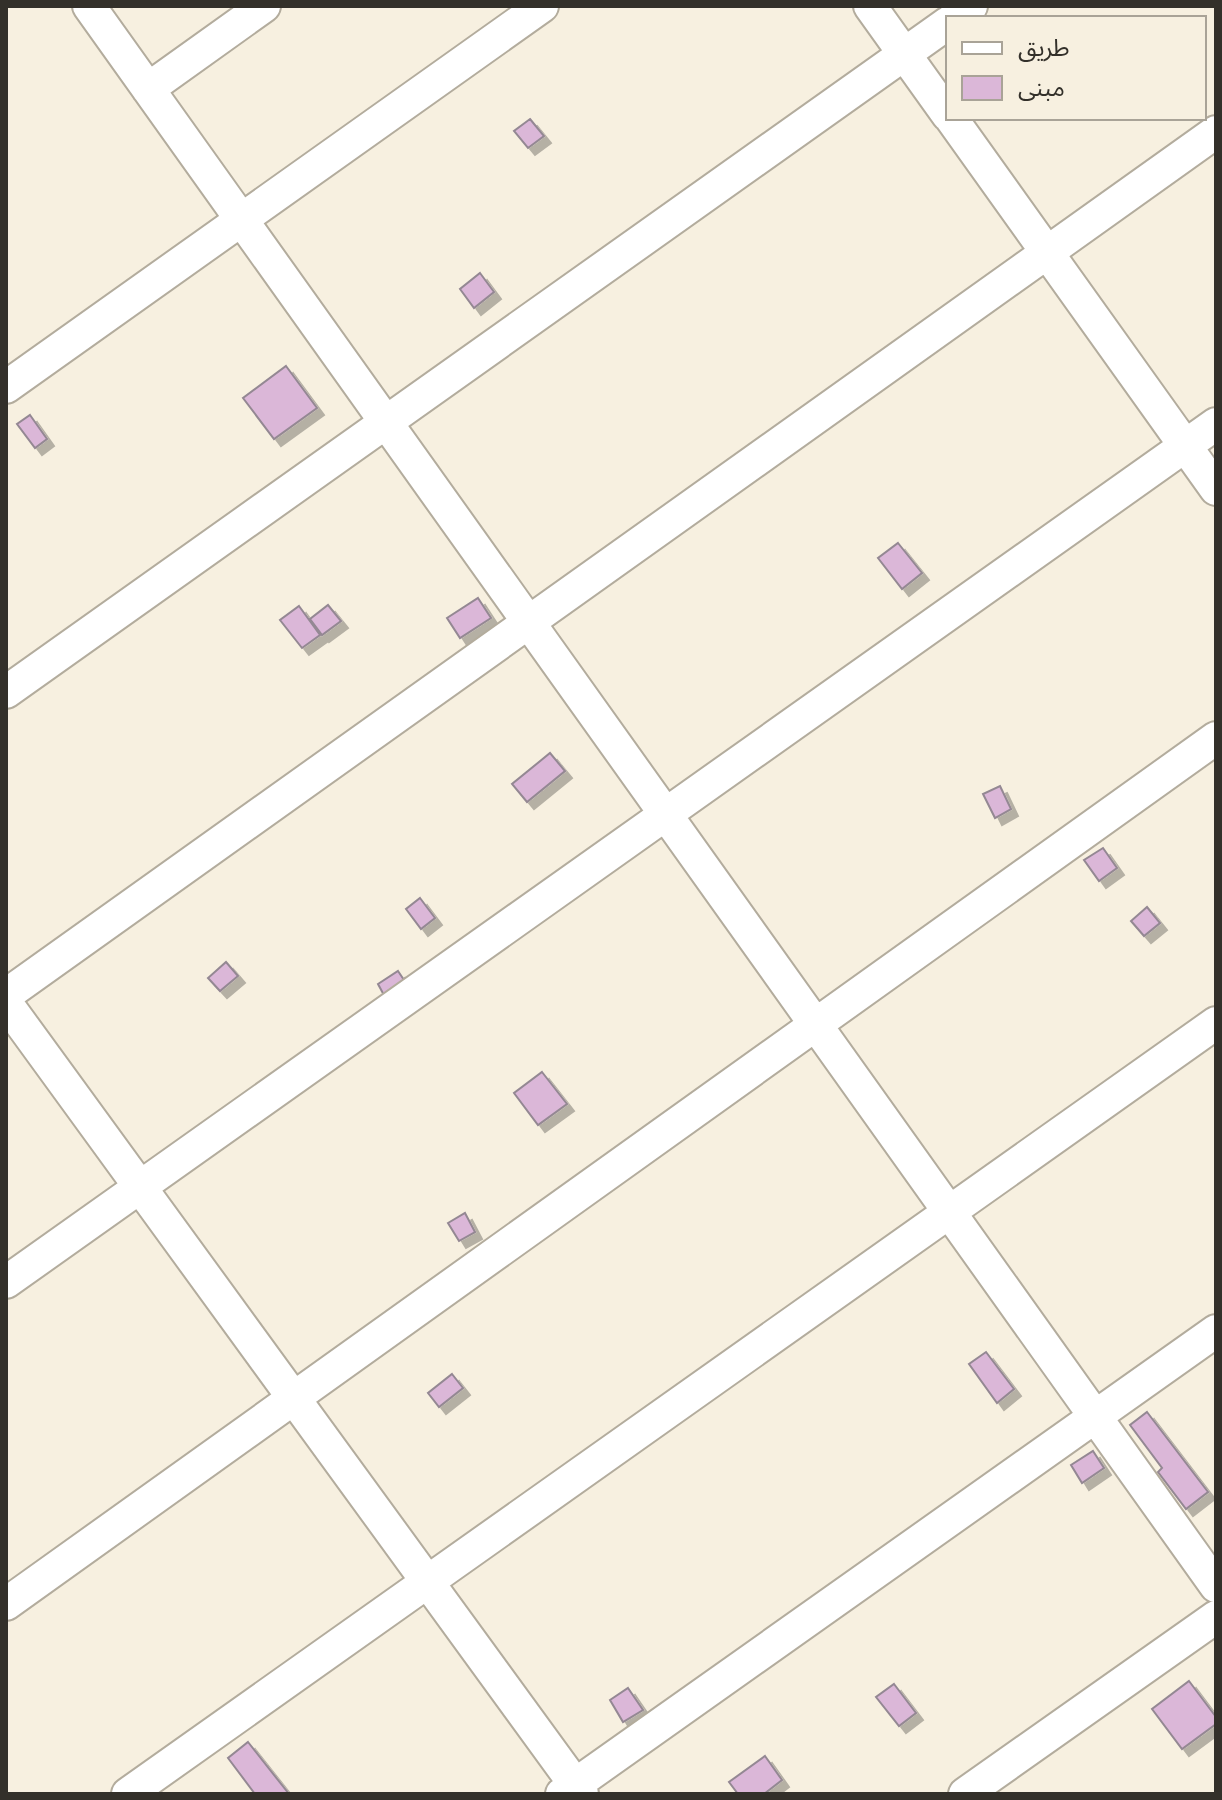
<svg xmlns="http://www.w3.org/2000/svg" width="1222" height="1800" viewBox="0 0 1222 1800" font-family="Lato,'Noto Sans Arabic',sans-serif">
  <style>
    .building { fill: #dbb7d8; stroke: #948893; stroke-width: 2; filter: url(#shadow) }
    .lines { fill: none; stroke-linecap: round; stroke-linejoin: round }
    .minor-casing { stroke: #b3ac9d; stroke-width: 36 }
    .minor { stroke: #fff; stroke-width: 32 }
  </style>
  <defs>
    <filter id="shadow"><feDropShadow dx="7" dy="7" stdDeviation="0" flood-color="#0004"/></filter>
  </defs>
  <rect width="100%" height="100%" fill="#f7f0e0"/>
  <path class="building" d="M530,119l14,17 -16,12 -14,-17z
    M480,273l14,19 -20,16 -14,-19z
    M286,366l31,42 -43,31 -31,-41z
    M30,415l17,24 -12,9 -18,-24z
    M898,543l24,30 -20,16 -24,-31z
    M478,598l13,20 -31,20 -13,-20z
    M328,605l13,16 -19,14 -12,-16z
    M299,606l21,29 -18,13 -22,-28z
    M550,753l15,18 -38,31 -15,-18z
    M1000,786l11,23 -16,9 -12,-24z
    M1103,848l14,20 -18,13 -15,-21z
    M420,898l15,20 -14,11 -15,-20z
    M1147,907l13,16 -16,13 -13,-15z
    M226,962l12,14 -18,15 -12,-13z
    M398,971l8,12 -21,14 -7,-13z
    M542,1072l25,32 -29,21 -24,-32z
    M465,1213l10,19 -16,9 -11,-18z
    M986,1352l28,37 -17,14 -28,-39z
    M452,1374l11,14 -24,19 -11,-14z
    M1147,1412l61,80 -22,17 -28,-37 4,-4 -32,-43z
    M1093,1451l11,17 -22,15 -11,-18z
    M1189,1681l27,36v7l-34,25 -30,-40z
    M894,1684l22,29 -17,13 -23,-29z
    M628,1688l15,22 -20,12 -13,-22z
    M248,1742l41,52h-34l-27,-36z
    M765,1756l17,24 -18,14h-26l-9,-12z"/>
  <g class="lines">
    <defs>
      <path id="minor" d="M89,6l1127,1580
        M870,6l78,109
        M954,18l17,-12
        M148,89l116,-83
        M951,118l265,371
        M6,387l536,-381
        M6,692l942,-669
        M6,995l1210,-863
        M6,1003l576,791
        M6,1282l1210,-858
        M6,1604l1210,-866
        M128,1794l1088,-771
        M562,1794l654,-463
        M965,1794l251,-177"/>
    </defs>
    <use href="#minor" class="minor-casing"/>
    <use href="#minor" class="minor"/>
  </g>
  <rect width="1222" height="1800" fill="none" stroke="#33302a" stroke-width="16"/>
  <rect x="946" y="16" width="260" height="104" fill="#f7f0e0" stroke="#a9a397" stroke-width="2"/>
  <rect x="962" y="42" width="40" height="12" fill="#ffffff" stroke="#a9a397" stroke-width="2"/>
  <text x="1018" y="56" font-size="24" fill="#33302a">طريق</text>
  <rect x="962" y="76" width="40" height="24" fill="#dbb7d8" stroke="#a9a397" stroke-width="2"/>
  <text x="1018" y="96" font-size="24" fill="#33302a">مبنى</text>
</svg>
